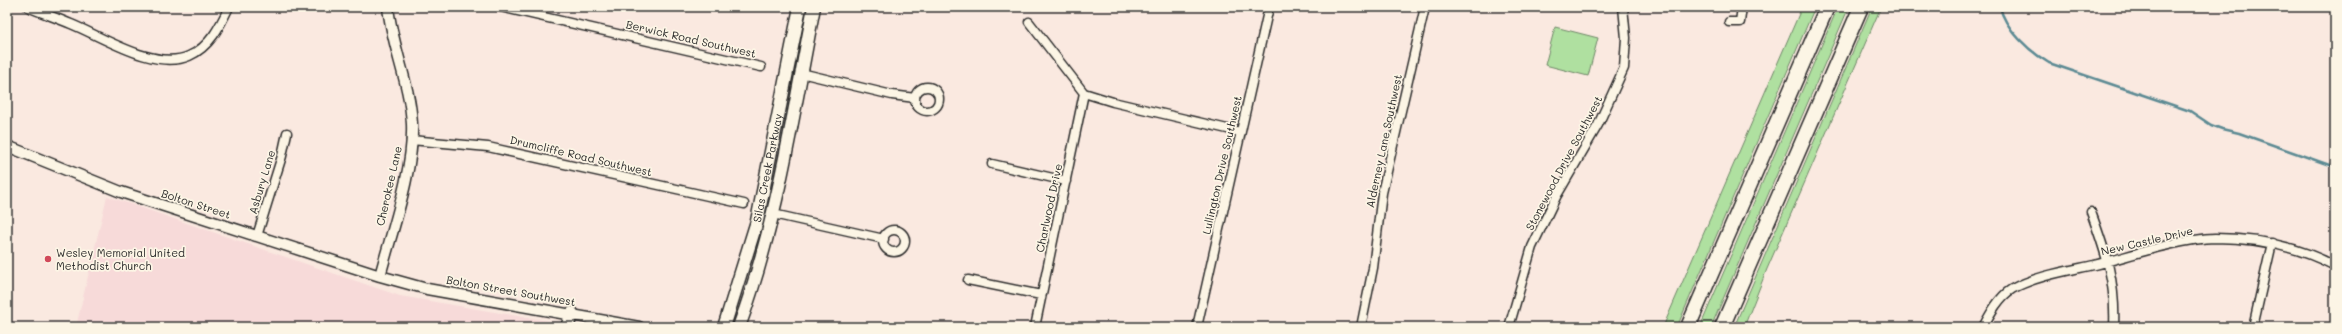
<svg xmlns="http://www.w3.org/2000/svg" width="2342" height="334" viewBox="0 0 2342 334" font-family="Mali,sans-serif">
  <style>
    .built { fill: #f7dad9 }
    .green { fill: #afe0a0; stroke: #6d8666 }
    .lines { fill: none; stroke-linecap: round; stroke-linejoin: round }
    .stream { stroke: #5b8a93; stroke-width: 2.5 }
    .minor-casing { stroke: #2b2b2b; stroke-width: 11 }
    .tertiary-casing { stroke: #2b2b2b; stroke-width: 13 }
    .primary-casing { stroke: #2b2b2b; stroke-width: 15 }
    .motorway-casing { stroke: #2b2b2b; stroke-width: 17 }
    .minor { stroke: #fcf5e5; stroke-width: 8 }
    .tertiary { stroke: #fcf5e5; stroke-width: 10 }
    .primary { stroke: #fcf5e5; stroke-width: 12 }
    .motorway { stroke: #fcf5e5; stroke-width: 14 }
    .poi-dot { fill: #d1495b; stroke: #fcf5e5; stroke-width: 1.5 }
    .labels { text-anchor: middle; stroke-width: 3.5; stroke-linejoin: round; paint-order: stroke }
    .street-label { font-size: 11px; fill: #2b2b2b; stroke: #fcf5e5 }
    .poi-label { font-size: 11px; fill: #2b2b2b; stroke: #fcf5e5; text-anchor: start }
  </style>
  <rect width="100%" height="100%" fill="#fae9e0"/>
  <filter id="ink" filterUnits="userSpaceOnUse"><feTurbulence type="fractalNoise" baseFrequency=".025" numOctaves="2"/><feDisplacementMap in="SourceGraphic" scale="8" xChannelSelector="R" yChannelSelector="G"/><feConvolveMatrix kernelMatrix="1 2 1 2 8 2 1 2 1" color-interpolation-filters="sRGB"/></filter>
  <g filter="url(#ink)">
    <path class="built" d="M107,196l293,100 160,27v4h-484z"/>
    <path class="green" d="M1802,7h13l-138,320h-14z
      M1838,7h11l-138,320h-11z
      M1872,7h9l-114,262 -23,58h-10z
      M1555,27l43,11 -10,38 -43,-11z"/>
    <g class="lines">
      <path class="stream" d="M2000,7c5,22 30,45 49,56l141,48 21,14 11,4 17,4 96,34"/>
      <defs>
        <path id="minor" d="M28,7c14,6 29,11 43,17 32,13 84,47 118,32 21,-9 31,-30 40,-49
          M500,7l261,60
          M1029,22l55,71 29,9 127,30
          M1729,22h11l2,-15
          M801,73l91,22 23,3
          M915 99a12 12 0 1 1 24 0a12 12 0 1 1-24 0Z
          M411,140l77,7 256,57
          M992,164l74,17
          M2091,212c15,41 25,70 23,115
          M773,214l111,25
          M883 241a11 11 0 1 1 22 0a11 11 0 1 1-22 0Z
          M257,236l25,-80 5,-23
          M968,280l73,15
          M1035,327l49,-234
          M1197,327l72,-320
          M1361,327l12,-59 9,-75 43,-186
          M1509,327l23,-80 24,-50 42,-72 26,-57 2,-30 -3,-31
          M1983,327c7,-13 16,-30 29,-38 24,-13 55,-18 82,-24 36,-9 84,-26 121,-27 41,0 84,9 120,28
          M2253,327l19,-84"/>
        <path id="tertiary" d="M7,146l114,46 259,84 47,13 212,38
          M380,276c12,-46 34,-106 32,-152 -2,-40 -20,-78 -24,-117"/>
        <g id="primary">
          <path d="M567,327l5,-14"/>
          <path id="s1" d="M724,327l33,-106 43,-214"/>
          <path d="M739,327c38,-103 54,-213 75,-320"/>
        </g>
        <path id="motorway" d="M1688,327l139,-320
          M1722,327l139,-320"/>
      </defs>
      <use href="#minor" class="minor-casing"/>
      <use href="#tertiary" class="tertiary-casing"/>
      <use href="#primary" class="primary-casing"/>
      <use href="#motorway" class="motorway-casing"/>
      <use href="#minor" class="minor"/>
      <use href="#tertiary" class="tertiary"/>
      <use href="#primary" class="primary"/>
      <use href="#motorway" class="motorway"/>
    </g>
  </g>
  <circle class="poi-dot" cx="48" cy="259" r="4"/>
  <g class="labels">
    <g class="street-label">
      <text transform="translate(691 39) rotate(13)" y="4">Berwick Road Southwest</text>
      <text transform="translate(1384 141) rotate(-78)" y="4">Alderney Lane Southwest</text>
      <text transform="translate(581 156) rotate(13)" y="4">Drumcliffe Road Southwest</text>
      <text transform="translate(1564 163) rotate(-62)" y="4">Stonewood Drive Southwest</text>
      <text transform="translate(1222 165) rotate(-77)" y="4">Lullington Drive Southwest</text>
      <text dy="4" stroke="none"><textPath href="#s1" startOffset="165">Silas Creek Parkway</textPath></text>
      <text transform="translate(262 182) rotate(-73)" y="4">Asbury Lane</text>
      <text transform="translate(389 186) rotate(-77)" y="4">Cherokee Lane</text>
      <text transform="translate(196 204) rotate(18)" y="4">Bolton Street</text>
      <text transform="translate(1049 208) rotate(-78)" y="4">Charlwood Drive</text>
      <text transform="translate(2147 241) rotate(-13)" y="4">New Castle Drive</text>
      <text transform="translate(511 291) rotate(10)" y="4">Bolton Street Southwest</text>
    </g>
    <g class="poi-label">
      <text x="56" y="257">Wesley Memorial United<tspan x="56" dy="13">Methodist Church</tspan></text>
    </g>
  </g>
  <rect width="2342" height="334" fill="none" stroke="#fcf5e5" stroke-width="24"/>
  <rect x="12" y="12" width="2318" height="310" fill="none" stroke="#2b2b2b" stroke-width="1.5" filter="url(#ink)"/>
</svg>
